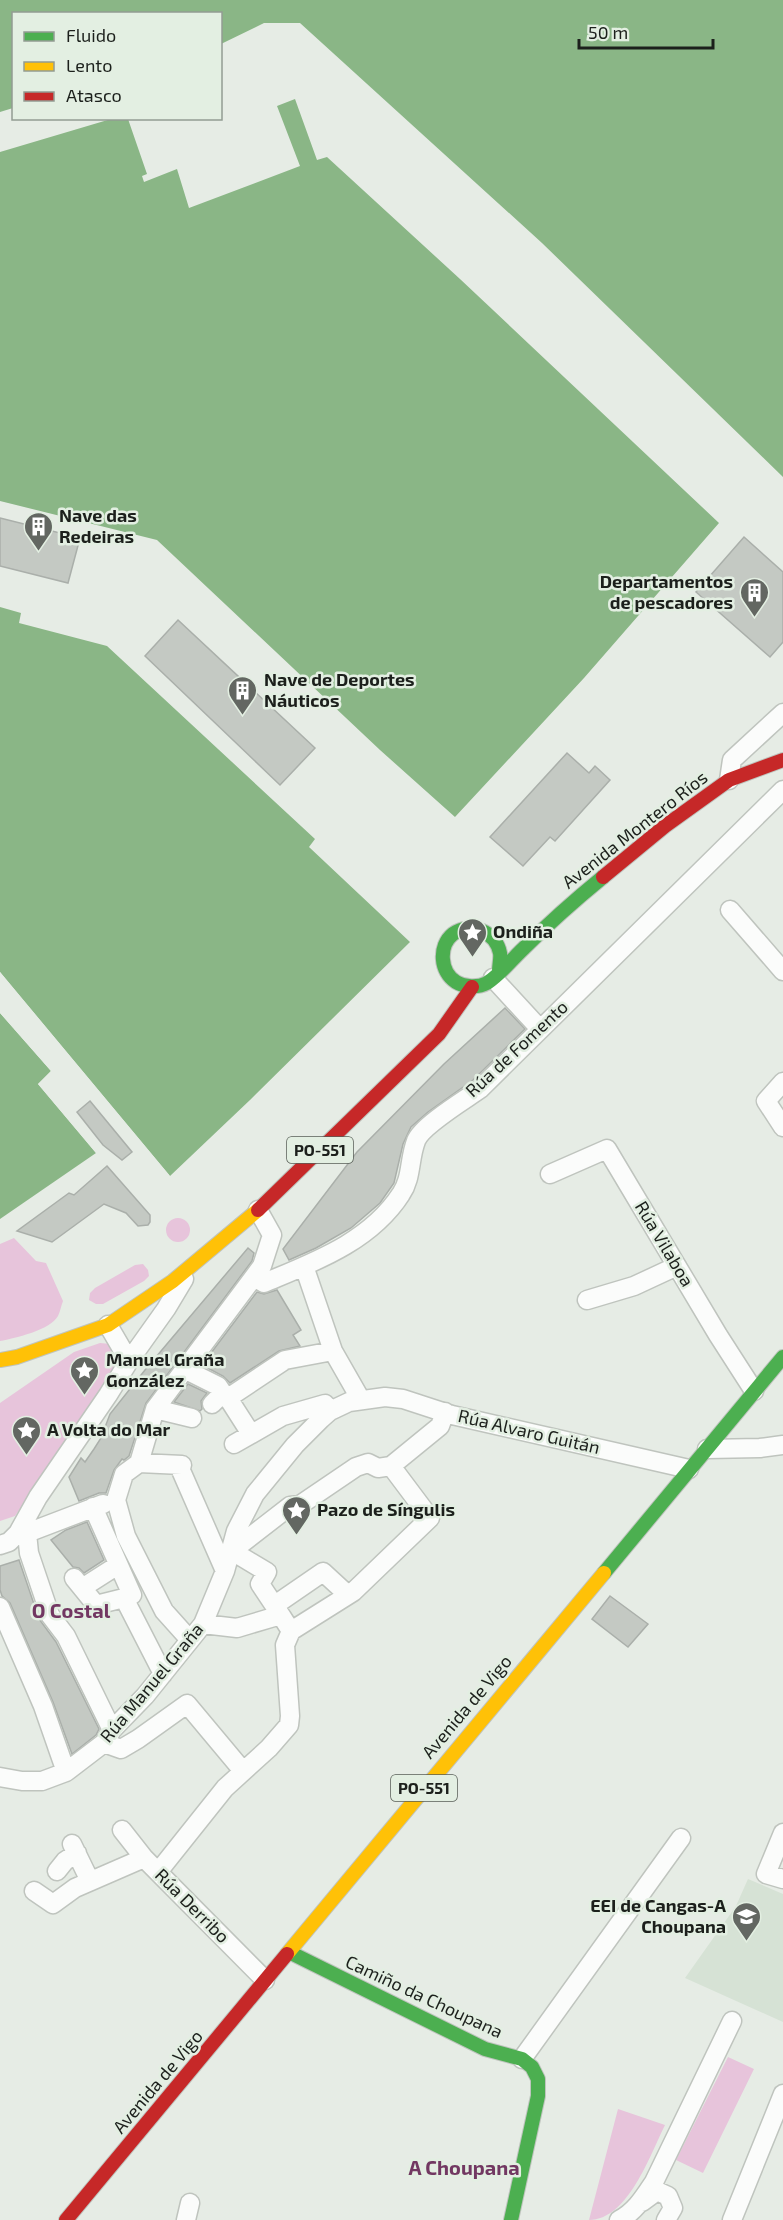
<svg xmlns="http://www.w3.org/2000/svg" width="783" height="2220" viewBox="0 0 783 2220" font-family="'Exo 2',sans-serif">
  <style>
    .built { fill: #d6e2d5 }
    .green { fill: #e7c4db }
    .water { fill: #8ab686 }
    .pier { fill: #e6ece5 }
    .building { fill: #c4c9c3; stroke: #aaafaa; stroke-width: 1.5 }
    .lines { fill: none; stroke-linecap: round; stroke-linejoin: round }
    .street-casing { stroke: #bfc4be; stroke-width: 21 }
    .fast-casing { stroke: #bfc4be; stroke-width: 16 }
    .slow-casing { stroke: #bfc4be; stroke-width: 16 }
    .jam-casing { stroke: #bfc4be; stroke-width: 16 }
    .street { stroke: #fbfcfb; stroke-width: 18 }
    .fast { stroke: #4caf50; stroke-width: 14 }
    .slow { stroke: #ffc107; stroke-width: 14 }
    .jam { stroke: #c62828; stroke-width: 14 }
    .labels { text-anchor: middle; stroke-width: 5; stroke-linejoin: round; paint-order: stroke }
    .shield { fill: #e3efe2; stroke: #585e57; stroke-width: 1.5 }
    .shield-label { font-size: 16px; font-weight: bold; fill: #1c201c }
    .poi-label { font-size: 18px; font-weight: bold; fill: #1c201c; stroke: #e3efe2; text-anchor: start }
    .street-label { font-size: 18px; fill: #1c201c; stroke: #e3efe2 }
    .neighbourhood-label { font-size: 20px; font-weight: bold; fill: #723862; stroke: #e3efe2 }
  </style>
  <rect width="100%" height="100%" fill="#e6ece5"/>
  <path class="built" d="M748,1879l35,15v128l-98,-44 51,-72z"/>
  <path class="green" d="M166 1230a12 12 0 1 1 24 0a12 12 0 1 1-24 0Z
    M14,1238l22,23 10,2 17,38c-2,5 -3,11 -5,15 -8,14 -42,22 -58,25v-97z
    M143,1264l5,6 1,6 -5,5 -41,23h-7l-7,-4 1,-7 5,-5 40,-23z
    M100,1343l10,1 10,15 -22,38 -83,119 -15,5v-118l74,-51z
    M728,2057l26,12 -51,104 -27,-13z
    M618,2109l47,16c-15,30 -37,95 -76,95z"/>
  <path class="water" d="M0,0h783v477l-241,-234 -242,-220h-36l-43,21 -1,-30h-206l-1,94 -13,4z
    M295,99l22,61 10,-3 133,122 259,244 -135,155 -129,139 -75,-67 -223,-210 -157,-39v-349l111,-33h17l19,55 -5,2 2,6 33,-13 12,39 111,-42 -23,-60z
    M0,607l21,6 -2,10 88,23 208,193 -6,8 101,95 -160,158 -80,76 -170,-204z
    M0,1013l51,58 -13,13 58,69 -96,66z"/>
  <path class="pier" d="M0,972l170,204 -5,-2 -119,-142 -46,-55z
    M0,1010l54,59v4l-12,11 56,70 -2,-1 -58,-69 13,-13 -51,-58z"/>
  <path class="building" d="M0,518l80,20 -12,45 -68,-17z
    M744,537l39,35v70l-13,15 -74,-65z
    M178,620l137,128 -35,37 -135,-129z
    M567,753l22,20 6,-7 15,14 -55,61 -5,-4 -27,29 -33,-29z
    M505,1008l20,21 -52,51 -45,32 -17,15 -8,17 -9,39 -14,20 -29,25 -35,20 -27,12 -6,-11 74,-97 87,-88z
    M90,1101l42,51 -10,8 -19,-15 -26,-33z
    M107,1166l43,49v7l-2,3 -10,1 -12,-13 -22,-9 -52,38 -35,-11 52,-38 5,2z
    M248,1248l6,5 -2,8 -106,142 -17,53 -5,4 -2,-1 -8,11 -8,23h-7l-20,8 -10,-24 12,-19 4,4 9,-13 7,-11 9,-24 35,-44z
    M277,1290l24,40 -8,5 7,11 -21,5 -49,32 -7,-7 -21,-11 55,-73 7,2z
    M188,1384l19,9 -6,8 1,8 -2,2 -26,-9z
    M87,1522l17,38 -20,13 -5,-5 -6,-1 -22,-27 15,-10z
    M19,1560l20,59 17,23 43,87 -3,6 -24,19 -19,-52 -43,-99 -8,-7 -2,-6v-24z
    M610,1596l38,28 -20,23 -36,-28z"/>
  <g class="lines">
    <defs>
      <path id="street" d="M729,780l3,-20 51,-47
        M730,910l53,61
        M493,978l47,51
        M783,1082l-17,19 17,26
        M550,1174l57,-25 111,186 36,56
        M304,1266l29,85 28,49
        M254,1277l10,6c50,-21 106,-41 137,-89 11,-16 8,-35 15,-53 5,-15 50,-42 64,-52l303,-299
        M587,1300l47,-14 43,-20
        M108,1325l21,36
        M184,1369l34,17 8,12
        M228,1398l23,36
        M212,1404l8,-8 8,2 57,-38 48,-9
        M155,1409l37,9
        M234,1444l49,-28 42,-12 5,7
        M707,1449l53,-1 23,-3
        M139,1463l43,2
        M179,1466l46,105
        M116,1500l8,-26 15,-11 16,-54 107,-143 10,-31 -14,-25
        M116,1500l10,36 38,75 26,29
        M93,1507l39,88 -8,3 39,76
        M24,1524l3,9 2,20 21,62 16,21 46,94
        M27,1533l76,-29
        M0,1545l9,-3 9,-9 20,-36 70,-102 21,-34 37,-52 18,-30
        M232,1551l58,-45 10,-1 56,-38 12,-4 10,5 13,-2 49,-40 5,-14
        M232,1551l35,21 -7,12 22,33
        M74,1578l22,27 28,-7
        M82,1588l36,-23
        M275,1605l48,-33 25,23
        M0,1607l43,99 23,66
        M203,1624l34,4 37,-11h8l9,14 62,-39 77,-74 -39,-52
        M104,1743l17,6 17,-10 49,-35 56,67
        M0,1777l22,4h20l24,-9 38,-29 8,-13 33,-34 58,-72 22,-53 11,-40 19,-37 40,-49 26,-26 9,-8 19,-9 36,-5 18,2 49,16 237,54
        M122,1830l22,28 121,122
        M783,1833l-17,41 17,5
        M72,1844l18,37
        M57,1871l8,-10 12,-8
        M158,1872l67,-84 44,-40 20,-23 1,-9 -5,-71 6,-14
        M34,1891l19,13 22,-16 69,-30
        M522,2059l159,-221
        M642,2202l15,-11 11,5 5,12 -7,12
        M186,2220l4,-17
        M619,2220c16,-8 25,-23 35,-38l78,-161
        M732,2220l51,-126"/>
      <path id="fast" d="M499,971c0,-6 2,-13 1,-18 -4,-21 -29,-32 -47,-19 -15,12 -13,38 3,48 8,5 22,6 31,1 13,-8 25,-24 37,-35 25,-25 51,-48 79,-71
        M604,1573l179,-216
        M289,1952l196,97 37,10 10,8 6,12v17l-27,124"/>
      <path id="slow" d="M0,1360l17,-3 91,-32 65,-44 85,-71
        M287,1954l317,-381"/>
      <path id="jam" d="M603,877l62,-51 64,-46 54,-20
        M258,1210l181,-176 33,-47
        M66,2220l221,-266"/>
    </defs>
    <use href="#street" class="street-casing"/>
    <use href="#fast" class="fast-casing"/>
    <use href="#slow" class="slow-casing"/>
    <use href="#jam" class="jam-casing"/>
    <use href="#street" class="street"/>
    <use href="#fast" class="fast"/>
    <use href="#slow" class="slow"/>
    <use href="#jam" class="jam"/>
  </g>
  <defs>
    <symbol id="building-pin" viewBox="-11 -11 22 30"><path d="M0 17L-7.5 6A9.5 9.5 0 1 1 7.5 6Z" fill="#636762" stroke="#e3efe2"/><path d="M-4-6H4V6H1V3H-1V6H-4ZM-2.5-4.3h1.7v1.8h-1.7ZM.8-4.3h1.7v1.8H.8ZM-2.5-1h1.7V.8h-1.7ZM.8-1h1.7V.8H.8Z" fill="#fff"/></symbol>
    <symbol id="sight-pin" viewBox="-11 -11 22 30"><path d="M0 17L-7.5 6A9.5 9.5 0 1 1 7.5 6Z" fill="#636762" stroke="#e3efe2"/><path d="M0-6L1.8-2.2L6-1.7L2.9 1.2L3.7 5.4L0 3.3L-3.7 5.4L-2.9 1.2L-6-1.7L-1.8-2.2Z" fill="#fff"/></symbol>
    <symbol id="school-pin" viewBox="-11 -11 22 30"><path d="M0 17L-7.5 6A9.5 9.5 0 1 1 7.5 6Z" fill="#636762" stroke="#e3efe2"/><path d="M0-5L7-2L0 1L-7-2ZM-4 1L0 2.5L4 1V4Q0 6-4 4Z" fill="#fff"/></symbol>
  </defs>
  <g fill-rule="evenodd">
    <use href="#building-pin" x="22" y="510" width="33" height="45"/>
    <use href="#building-pin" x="738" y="576" width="33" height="45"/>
    <use href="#building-pin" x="226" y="674" width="33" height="45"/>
    <use href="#sight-pin" x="456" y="916" width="33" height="45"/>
    <use href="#sight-pin" x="68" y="1354" width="33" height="45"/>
    <use href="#sight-pin" x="10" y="1414" width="33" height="45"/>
    <use href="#sight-pin" x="280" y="1494" width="33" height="45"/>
    <use href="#school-pin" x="730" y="1900" width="33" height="45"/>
  </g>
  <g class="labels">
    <g class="shield">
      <rect x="287" y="1137" width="66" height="26" rx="4.5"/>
      <rect x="391" y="1775" width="66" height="26" rx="4.5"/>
    </g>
    <g class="shield-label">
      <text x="320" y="1156">PO-551</text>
      <text x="424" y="1794">PO-551</text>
    </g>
    <g class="poi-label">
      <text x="59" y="522">Nave das<tspan x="59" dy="21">Redeiras</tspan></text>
      <text x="733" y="588" text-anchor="end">Departamentos<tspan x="733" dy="21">de pescadores</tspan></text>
      <text x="264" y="686">Nave de Deportes<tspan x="264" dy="21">Náuticos</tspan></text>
      <text x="493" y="938">Ondiña</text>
      <text x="106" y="1366">Manuel Graña<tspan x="106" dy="21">González</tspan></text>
      <text x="47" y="1436">A Volta do Mar</text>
      <text x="317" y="1516">Pazo de Síngulis</text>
      <text x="726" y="1912" text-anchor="end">EEI de Cangas-A<tspan x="726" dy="21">Choupana</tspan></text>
    </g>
    <g class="street-label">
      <text transform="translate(635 830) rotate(-38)" y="6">Avenida Montero Ríos</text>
      <text transform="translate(517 1049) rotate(-43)" y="6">Rúa de Fomento</text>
      <text transform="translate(664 1244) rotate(59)" y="6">Rúa Vilaboa</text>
      <text transform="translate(529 1432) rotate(13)" y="6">Rúa Alvaro Guitán</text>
      <text transform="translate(152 1683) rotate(-50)" y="6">Rúa Manuel Graña</text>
      <text transform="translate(467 1707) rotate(-50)" y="6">Avenida de Vigo</text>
      <text transform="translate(192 1906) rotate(45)" y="6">Rúa Derribo</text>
      <text transform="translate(424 1997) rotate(25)" y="6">Camiño da Choupana</text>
      <text transform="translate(158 2082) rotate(-50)" y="6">Avenida de Vigo</text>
    </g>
    <g class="neighbourhood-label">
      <text x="71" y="1618">O Costal</text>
      <text x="464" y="2175">A Choupana</text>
    </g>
  </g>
  <rect x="12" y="12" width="210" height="108" fill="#e3efe2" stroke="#939c93" stroke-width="1.5"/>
  <rect x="24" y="32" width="30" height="9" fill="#4caf50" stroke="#939c93" stroke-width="1.5"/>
  <text x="66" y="42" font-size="18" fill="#1c201c">Fluido</text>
  <rect x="24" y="62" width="30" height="9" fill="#ffc107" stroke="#939c93" stroke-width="1.5"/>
  <text x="66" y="72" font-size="18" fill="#1c201c">Lento</text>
  <rect x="24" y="92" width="30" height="9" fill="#c62828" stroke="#939c93" stroke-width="1.5"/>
  <text x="66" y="102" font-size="18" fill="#1c201c">Atasco</text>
  <path d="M579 39v9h134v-9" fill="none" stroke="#1c201c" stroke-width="3"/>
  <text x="588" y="39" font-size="18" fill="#1c201c" stroke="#e3efe2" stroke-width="4.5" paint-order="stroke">50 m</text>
</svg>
